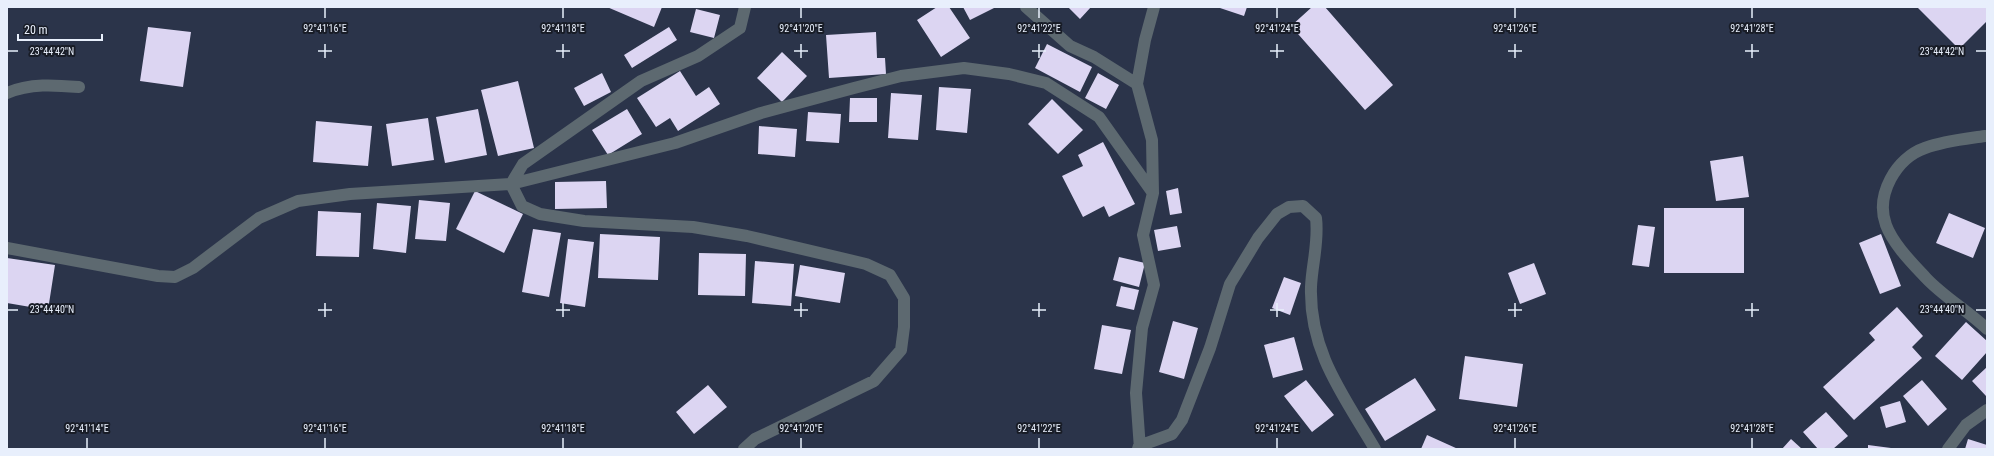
<svg xmlns="http://www.w3.org/2000/svg" width="1994" height="456" viewBox="0 0 1994 456" font-family="'Roboto Condensed',sans-serif">
  <style>
    .building { fill: #dcd5f2 }
    .lines { fill: none; stroke-linecap: round; stroke-linejoin: round }
    .street { stroke: #5d6970; stroke-width: 12 }
    .ticks { fill: none; stroke: #e8effc; stroke-width: 1.5 }
    .ticks-label { font-size: 10px; text-anchor: middle; fill: #e8effc; stroke: #181c26; stroke-width: 4; stroke-linejoin: round; paint-order: stroke }
  </style>
  <rect width="100%" height="100%" fill="#2b344a"/>
  <path class="building" d="M607,7h55l-8,20z
    M937,7h12l21,31 -29,19 -24,-37z
    M963,7h30l1,1 -24,12z
    M1068,7h23l-11,12z
    M1217,7h30l-3,9z
    M1312,7h13l68,78 -28,25 -74,-84z
    M1917,7h70v14l-28,28z
    M696,9l24,6 -6,23 -24,-6z
    M148,27l43,5 -8,55 -43,-6z
    M669,27l8,13 -45,28 -8,-13z
    M876,32l1,26h8l1,16 -57,4 -3,-43z
    M1047,44l45,23 -12,25 -45,-24z
    M782,52l25,24 -25,26 -25,-24z
    M680,71l16,25 13,-9 11,17 -42,27 -8,-13 -14,9 -19,-29z
    M602,73l9,19 -27,14 -10,-18z
    M1098,73l21,12 -13,24 -21,-11z
    M518,81l16,67 -36,8 -17,-66z
    M939,87l32,2 -4,44 -31,-3z
    M891,93l31,2 -4,45 -30,-2z
    M850,98h27v24h-28z
    M1052,99l31,31 -25,24 -30,-30z
    M478,109l9,46 -42,8 -9,-46z
    M627,109l15,25 -34,21 -16,-25z
    M808,112l33,2 -2,29 -33,-2z
    M428,118l6,42 -42,6 -6,-42z
    M316,121l56,5 -4,40 -55,-4z
    M759,126l38,3 -2,28 -37,-3z
    M1103,142l32,62 -26,13 -5,-11 -21,11 -21,-41 21,-10 -5,-11z
    M1743,156l6,41 -33,4 -6,-40z
    M606,181l1,27 -52,1v-27z
    M1178,188l4,25 -12,2 -4,-24z
    M475,191l48,23 -19,39 -48,-24z
    M419,200l31,3 -4,38 -31,-2z
    M377,203l34,3 -5,47 -33,-4z
    M1664,208h80v65h-80z
    M318,211l43,2 -2,44 -43,-1z
    M1949,213l36,15 -12,30 -37,-15z
    M1638,225l17,2 -6,40 -17,-2z
    M1177,226l4,21 -23,4 -4,-21z
    M533,229l28,4 -12,64 -27,-5z
    M600,234l60,3 -2,43 -60,-2z
    M1881,234l20,52 -21,8 -21,-51z
    M568,239l26,3 -9,65 -25,-4z
    M699,253l47,1 -1,42 -47,-1z
    M1119,257l26,6 -6,24 -26,-7z
    M7,258l48,7 -7,45 -41,-7z
    M755,261l39,3 -3,42 -39,-3z
    M1534,263l12,31 -26,10 -12,-31z
    M800,265l45,8 -5,30 -45,-7z
    M1284,277l17,6 -11,32 -18,-7z
    M1121,286l18,4 -5,20 -18,-4z
    M1897,307l26,29 -11,11 10,11 -68,62 -31,-33 52,-47 -6,-7z
    M1173,321l25,7 -14,51 -25,-7z
    M1966,322l21,19v11l-25,28 -27,-24z
    M1102,325l29,5 -9,44 -28,-5z
    M1294,337l9,33 -30,8 -9,-33z
    M1465,356l58,8 -6,43 -58,-8z
    M1987,367v28l-1,1 -14,-15z
    M1415,378l21,32 -51,31 -20,-32z
    M1306,380l28,35 -22,17 -28,-36z
    M1922,380l25,29 -19,17 -25,-30z
    M708,385l19,22 -33,27 -18,-22z
    M1900,401l6,21 -20,6 -6,-21z
    M1826,412l22,24 -15,13h-15l-15,-17z
    M1427,435l31,14h-37z
    M1791,439l11,10h-20z
    M1968,439l19,6v4h-22z
    M1868,445l23,3v1h-23z"/>
  <g class="lines">
    <path class="street" d="M1026,7l44,39 24,11 43,27
      M7,93c23,-10 48,-8 72,-6
      M1985,136c-20,3 -41,5 -60,12 -29,10 -50,47 -39,77 7,19 26,38 40,53 18,19 42,33 61,51
      M7,248l151,28 17,1 18,-9 66,-50 39,-17 52,-7 161,-10 164,-41 86,-30 93,-25 47,-12 63,-8 45,6 37,9 53,34 54,76
      M744,449l11,-10 119,-58 27,-31 3,-23v-29l-14,-23 -24,-11 -119,-28 -54,-9 -109,-6 -44,-7 -18,-8 -11,-22 12,-20 118,-83 57,-25 42,-28 5,-21
      M1138,449l1,-3 33,-12 10,-14 28,-72 20,-64 28,-46 19,-24 12,-7 14,-1 13,12c3,24 -4,46 -5,69 -2,65 33,109 64,162
      M1140,449l-4,-56 6,-65 12,-43 -11,-50 10,-42 -1,-53 -15,-56 8,-44 9,-33
      M1948,449l18,-24 21,-15"/>
  </g>
  <path class="ticks" d="M325,8v10M563,8v10M801,8v10M1039,8v10M1277,8v10M1515,8v10M1752,8v10M325,44v14M563,44v14M801,44v14M1039,44v14M1277,44v14M1515,44v14M1752,44v14M8,51h10M318,51h14M556,51h14M794,51h14M1032,51h14M1270,51h14M1508,51h14M1745,51h14M1976,51h10M325,303v14M563,303v14M801,303v14M1039,303v14M1277,303v14M1515,303v14M1752,303v14M8,310h10M318,310h14M556,310h14M794,310h14M1032,310h14M1270,310h14M1508,310h14M1745,310h14M1976,310h10M87,438v10M325,438v10M563,438v10M801,438v10M1039,438v10M1277,438v10M1515,438v10M1752,438v10"/>
  <g class="ticks-label">
    <text x="325" y="32">92°41'16"E</text>
    <text x="563" y="32">92°41'18"E</text>
    <text x="801" y="32">92°41'20"E</text>
    <text x="1039" y="32">92°41'22"E</text>
    <text x="1277" y="32">92°41'24"E</text>
    <text x="1515" y="32">92°41'26"E</text>
    <text x="1752" y="32">92°41'28"E</text>
    <text x="52" y="55">23°44'42"N</text>
    <text x="1942" y="55">23°44'42"N</text>
    <text x="52" y="313">23°44'40"N</text>
    <text x="1942" y="313">23°44'40"N</text>
    <text x="87" y="432">92°41'14"E</text>
    <text x="325" y="432">92°41'16"E</text>
    <text x="563" y="432">92°41'18"E</text>
    <text x="801" y="432">92°41'20"E</text>
    <text x="1039" y="432">92°41'22"E</text>
    <text x="1277" y="432">92°41'24"E</text>
    <text x="1515" y="432">92°41'26"E</text>
    <text x="1752" y="432">92°41'28"E</text>
  </g>
  <rect width="1994" height="456" fill="none" stroke="#e8effc" stroke-width="16"/>
  <path d="M18 34v6h84v-6" fill="none" stroke="#e8effc" stroke-width="2"/>
  <text x="24" y="34" font-size="12" fill="#e8effc" stroke="#181c26" stroke-width="3" paint-order="stroke">20 m</text>
</svg>
